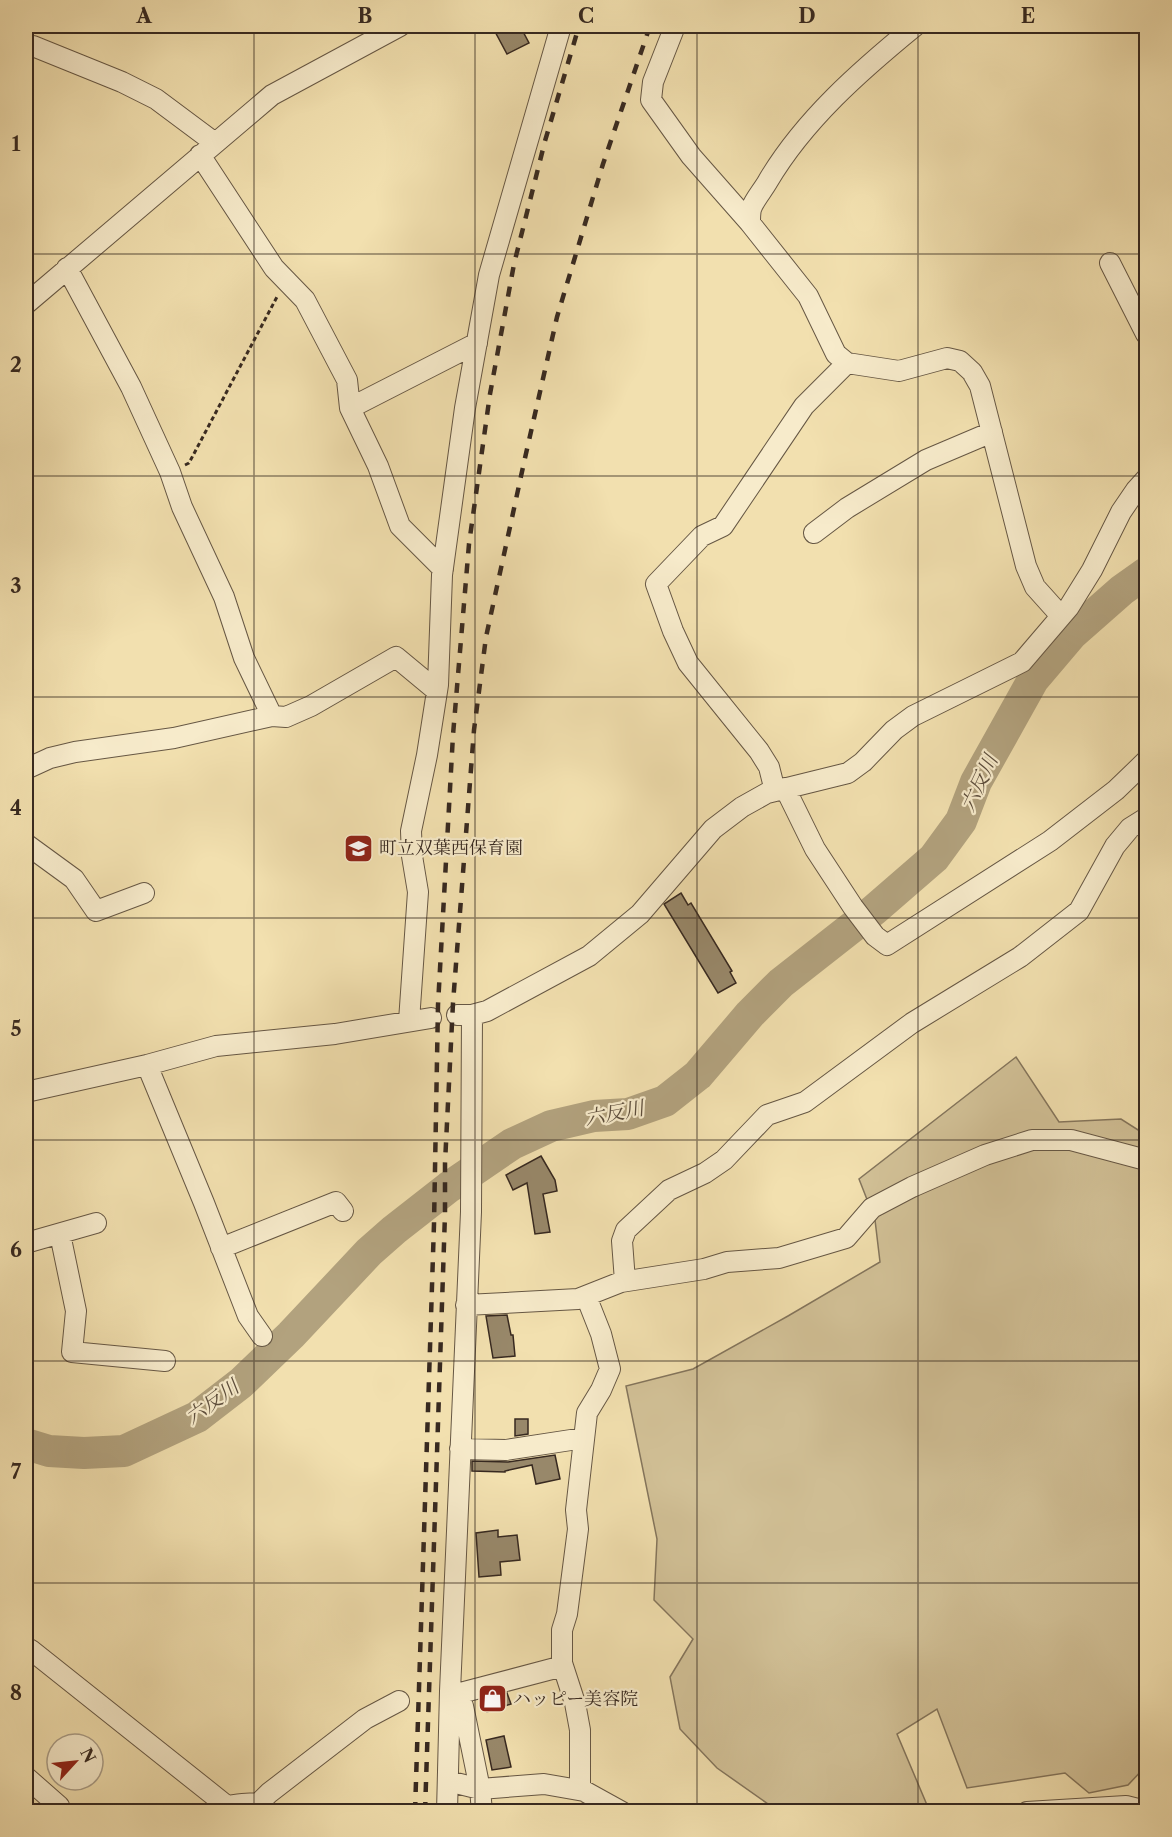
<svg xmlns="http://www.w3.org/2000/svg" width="1172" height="1837" viewBox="0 0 1172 1837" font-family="'Libre Caslon Text','Noto Serif JP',serif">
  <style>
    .green { fill: #d2c197; stroke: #84755c; stroke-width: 1.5 }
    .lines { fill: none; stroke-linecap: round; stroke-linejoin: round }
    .river { stroke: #b2a27e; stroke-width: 32 }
    .building { fill: #98886a; stroke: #372920; stroke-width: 1.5 }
    .minor-casing { stroke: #665744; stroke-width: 22 }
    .path { stroke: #372920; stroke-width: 3; stroke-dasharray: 4.5 3; stroke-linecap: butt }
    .minor { stroke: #f7ebcb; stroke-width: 20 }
    .rail { stroke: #372920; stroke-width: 4.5; stroke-dasharray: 10 10; stroke-linecap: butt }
    .grid { fill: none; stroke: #372920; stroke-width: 1.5; stroke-opacity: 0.55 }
    .labels { text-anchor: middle; stroke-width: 4.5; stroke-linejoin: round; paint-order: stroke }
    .poi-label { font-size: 18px; fill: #372920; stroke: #f7ebcb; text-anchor: start }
    .water-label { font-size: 20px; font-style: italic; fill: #5c4d3c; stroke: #f7ebcb }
    .neatline { fill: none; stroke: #372920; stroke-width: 2 }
    .grid-label { font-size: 20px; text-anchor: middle; font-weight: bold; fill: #372920 }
  </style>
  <rect width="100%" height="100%" fill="#f2e0af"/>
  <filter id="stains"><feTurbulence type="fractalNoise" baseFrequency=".00333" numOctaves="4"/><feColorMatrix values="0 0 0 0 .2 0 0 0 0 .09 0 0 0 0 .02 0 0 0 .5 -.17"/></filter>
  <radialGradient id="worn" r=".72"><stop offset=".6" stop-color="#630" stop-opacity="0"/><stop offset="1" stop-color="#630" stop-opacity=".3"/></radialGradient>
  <path class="green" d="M1016,1057l43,65 62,-3 25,16v631l-18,19 -39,8 -24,-20 -98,15 -30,-79 -40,25 30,71 -23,6h-126l-61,-43 -37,-39 -10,-52 23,-38 -39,-39 3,-61 -31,-153 67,-17 95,-53 92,-54 -5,-42 -16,-41z"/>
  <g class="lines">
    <path class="river" d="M26,1444l23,7 35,2 40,-2 73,-34 44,-34 50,-48 78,-83 25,-22 55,-43 63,-43 39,-18 43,-10 34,-2 37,-13 33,-26 52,-61 31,-31 93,-73 60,-52 27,-37 15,-39 57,-102 39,-46 50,-44 24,-17"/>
  </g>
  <path class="building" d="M492,26h28l9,17 -22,11z
    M681,893l7,12 3,-2 41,68 -2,1 6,11 -18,10 -54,-89z
    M541,1156l14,24 2,11 -14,3 7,38 -15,2 -8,-51 -14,7 -7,-15z
    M507,1315l4,20h2l2,21 -22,2 -7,-42z
    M515,1419h13v15l-13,2z
    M555,1455l5,24 -24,5 -4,-19 -27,6v1l-33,-1v-10l36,1z
    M498,1530v7l19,-2 3,25 -20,2 1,13 -22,2 -3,-44z
    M507,1693l4,11 -24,8 -4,-13z
    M504,1736l7,31 -19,3 -6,-30z"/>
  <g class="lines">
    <defs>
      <path id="minor" d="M675,26l-22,56 -2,18 40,56 59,67
        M915,26c-55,45 -111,94 -147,155 -5,9 -14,19 -17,28 -1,4 -1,9 -1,14l58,73 28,58 11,9 52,8 48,-13 13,3 12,11 8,14 46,180 9,21 26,29
        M26,47l7,-1 89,36 34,17 59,44
        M200,155l74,113 31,32 42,80 3,28 28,58 22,60 43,43
        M1110,263l36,71
        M67,268l64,119 39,85 12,35 42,90 20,61 28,58
        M26,304l246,-209 128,-69
        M350,408l127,-65
        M814,533l33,-25 79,-48 66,-28
        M26,769l24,-11 25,-6 99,-14 98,-22 14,1 25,-11 85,-49 41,34
        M785,788l30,61 38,58 22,29 12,9 163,-104 66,-51 30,-29
        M775,791l-6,-24 -10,-16 -71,-88 -15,-32 -17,-47 46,-48 21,-10 81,-120 43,-43
        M26,844l48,35 22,32 48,-18
        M457,1015h15l15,-4 102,-55 51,-42 73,-85 29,-22 25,-14 81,-20 15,-11 31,-32 19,-14 109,-54 47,-55 23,-37 29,-58 15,-22 10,-11
        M409,1021l9,-129 -6,-36 -1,-25 16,-76 11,-70 4,-110 23,-167 24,-133 72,-249
        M147,1065l57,138 44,113 14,20
        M26,1092l121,-27 69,-19 119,-12 96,-16
        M60,1234l16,77 -4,41 93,9
        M26,1243l70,-20
        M221,1248l115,-46 7,9
        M625,1281l-3,-40 4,-11 43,-40 36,-17 19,-13 43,-45 38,-13 107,-79 108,-66 59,-46 36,-65 15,-18 16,-10
        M466,1305l112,-6 43,-17 83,-13 23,-7 52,-4 67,-20 26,-30 40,-21 73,-32 47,-15h39l75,20
        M460,1449l46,1 78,-12
        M26,1654l5,-4 196,156c15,-2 31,-7 42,6
        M450,1691l13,15 17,83 2,23
        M453,1695l110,-29
        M26,1777l33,29 -5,6
        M448,1781l32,8 64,-5 40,7 38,21
        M580,1790v-60l-5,-27 -13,-40v-33l5,-16 11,-85 -2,-19 11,-97 14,-23 9,-21 -9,-35 -15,-38
        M258,1804l11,-11 96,-74 34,-18
        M447,1812l3,-121 21,-479 1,-197
        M1027,1812l99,-6 20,5"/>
    </defs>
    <use href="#minor" class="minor-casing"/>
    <path class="path" d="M185,465l4,-2 89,-168"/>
    <use href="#minor" class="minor"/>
    <path class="rail" d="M415,1812l19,-588 4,-219 15,-270 16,-191 21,-150 24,-130 31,-123 34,-115
      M425,1812l20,-598v-51l8,-160 21,-273 12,-93 39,-179 32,-141 46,-153 47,-138"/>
  </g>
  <path class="grid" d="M254,26v1786M475,26v1786M697,26v1786M918,26v1786M26,254h1120M26,476h1120M26,697h1120M26,918h1120M26,1140h1120M26,1361h1120M26,1583h1120"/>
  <defs>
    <symbol id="school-square" viewBox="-11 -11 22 22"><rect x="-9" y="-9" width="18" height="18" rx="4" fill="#8f2418" stroke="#f7ebcb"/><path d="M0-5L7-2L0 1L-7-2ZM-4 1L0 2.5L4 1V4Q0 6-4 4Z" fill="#fff"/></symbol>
    <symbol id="shop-square" viewBox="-11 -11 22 22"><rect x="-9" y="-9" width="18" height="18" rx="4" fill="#8f2418" stroke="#f7ebcb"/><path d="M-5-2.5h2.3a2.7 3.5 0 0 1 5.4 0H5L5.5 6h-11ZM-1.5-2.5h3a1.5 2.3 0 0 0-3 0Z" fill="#fff"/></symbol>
  </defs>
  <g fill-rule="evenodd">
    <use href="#school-square" x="342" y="832" width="33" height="33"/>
    <use href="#shop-square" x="476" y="1682" width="33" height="33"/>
  </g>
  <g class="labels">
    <g class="poi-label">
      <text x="379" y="854">町立双葉西保育園</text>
      <text x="513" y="1705">ハッピー美容院</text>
    </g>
    <g class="water-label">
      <text transform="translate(979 783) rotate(-65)" y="7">六反川</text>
      <text transform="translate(614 1113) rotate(-11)" y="7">六反川</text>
      <text transform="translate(212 1402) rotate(-36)" y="7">六反川</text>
    </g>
  </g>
  <rect width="1172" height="1837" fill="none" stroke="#f2e0af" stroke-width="66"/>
  <g transform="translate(75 1762) rotate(63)"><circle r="28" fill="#f7ebcb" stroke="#aa9d87" stroke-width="1.5"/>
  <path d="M0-4.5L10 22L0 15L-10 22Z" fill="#8f2418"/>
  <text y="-9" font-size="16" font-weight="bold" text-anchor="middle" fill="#372920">N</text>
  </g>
  <rect x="33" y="33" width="1106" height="1771" class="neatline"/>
  <g class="grid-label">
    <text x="144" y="23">A</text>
    <text x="365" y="23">B</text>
    <text x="586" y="23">C</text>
    <text x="807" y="23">D</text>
    <text x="1028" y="23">E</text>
    <text x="16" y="151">1</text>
    <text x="16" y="372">2</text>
    <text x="16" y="593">3</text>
    <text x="16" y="815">4</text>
    <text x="16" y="1036">5</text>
    <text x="16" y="1257">6</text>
    <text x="16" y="1479">7</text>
    <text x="16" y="1700">8</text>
  </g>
  <rect width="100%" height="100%" filter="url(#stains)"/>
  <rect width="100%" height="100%" fill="url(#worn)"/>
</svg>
